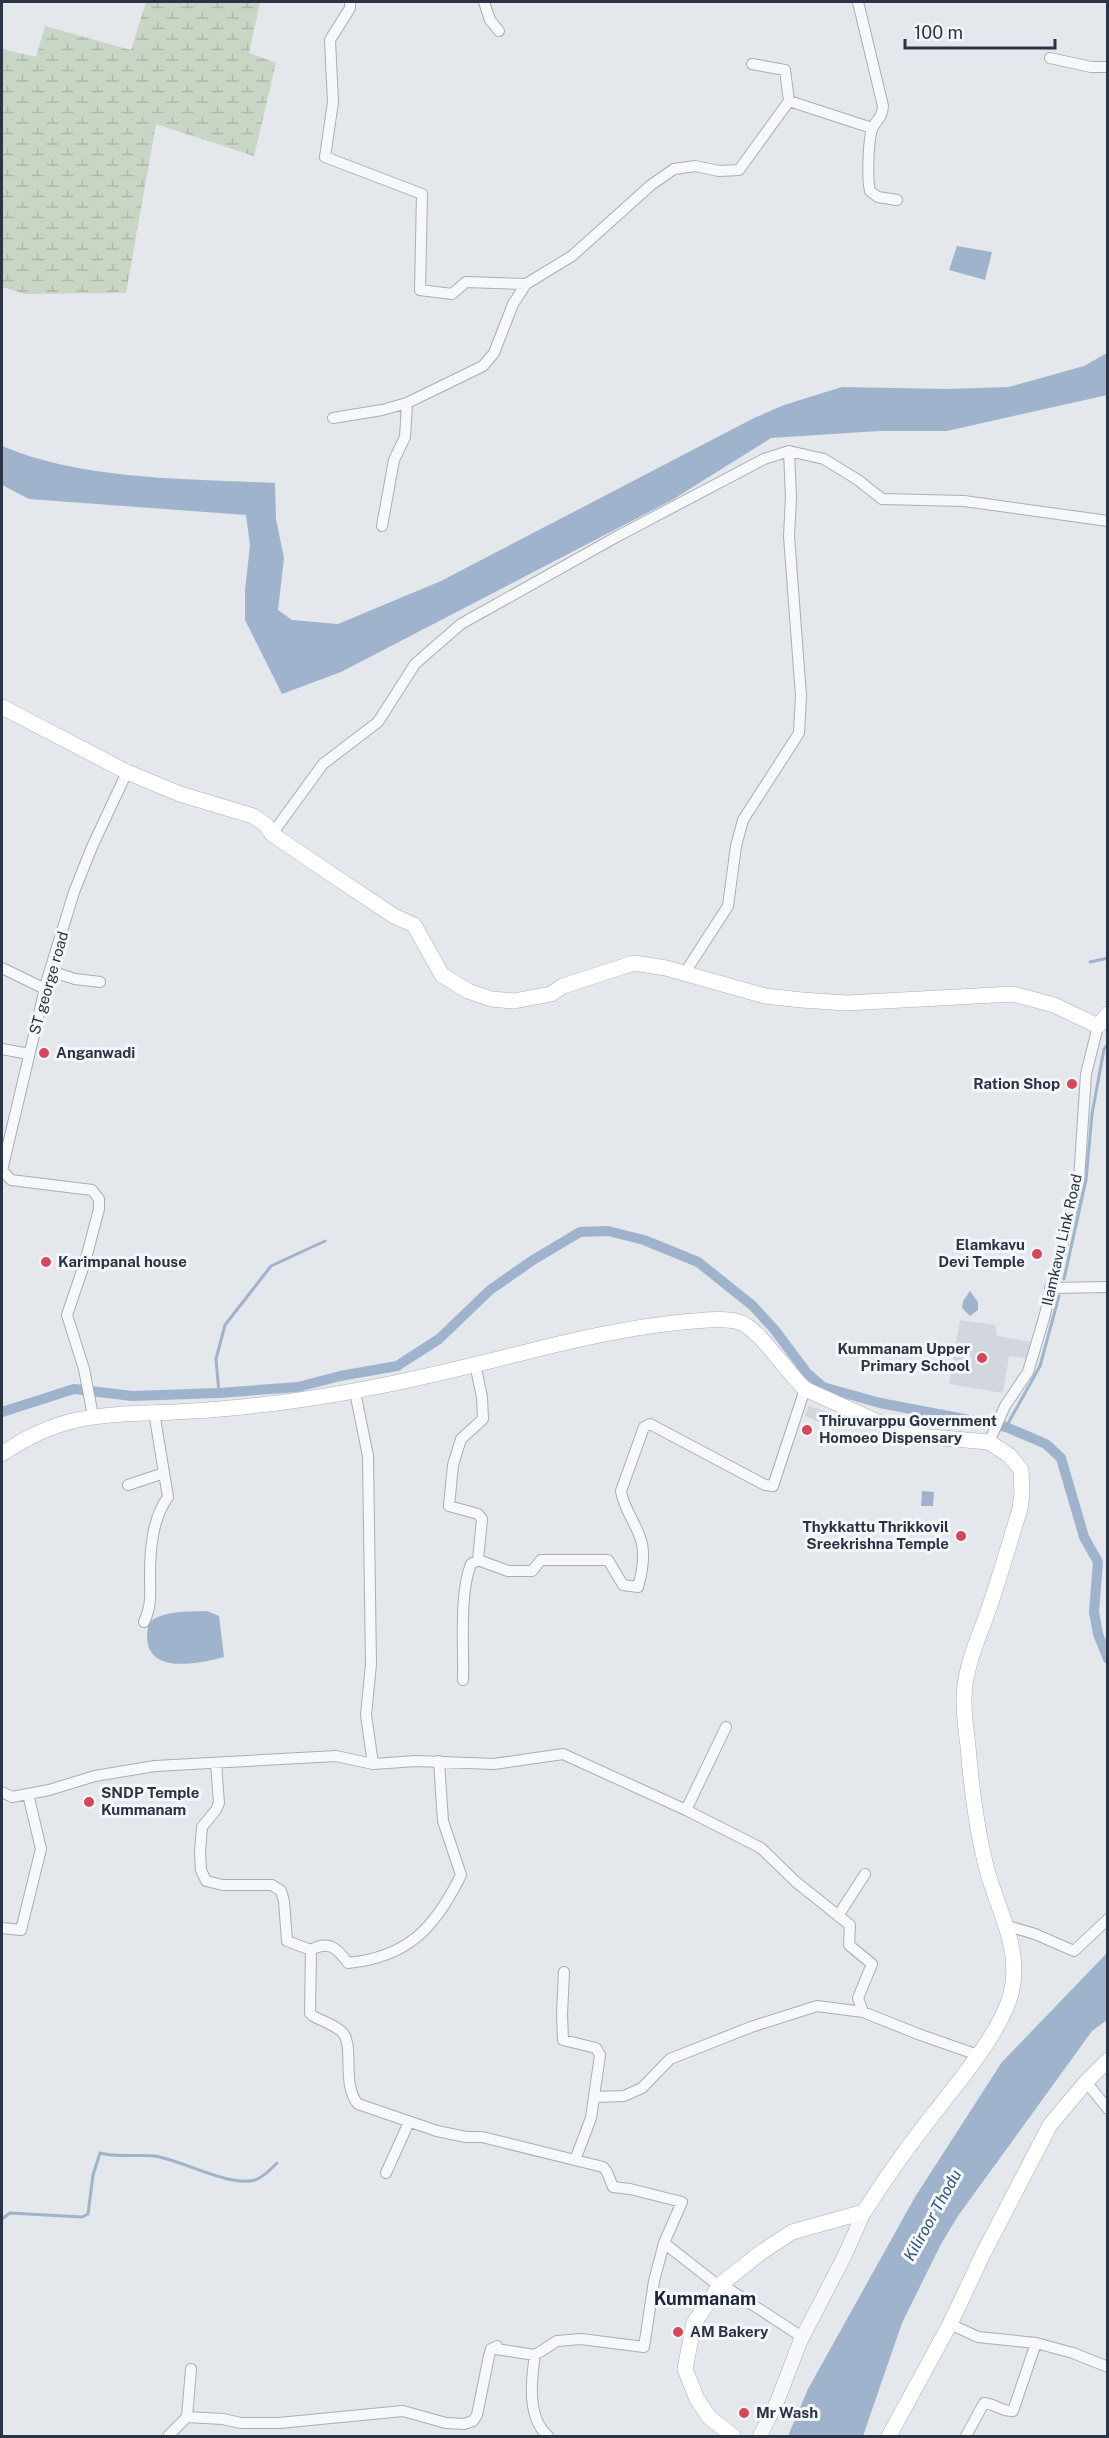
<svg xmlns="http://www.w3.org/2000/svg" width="1109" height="2438" viewBox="0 0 1109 2438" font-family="'Public Sans',sans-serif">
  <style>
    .built { fill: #d2d6de }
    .wetland { fill: url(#wetland-marsh) }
    .water { fill: #9fb4cc }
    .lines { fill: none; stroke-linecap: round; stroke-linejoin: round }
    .stream { stroke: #9fb4cc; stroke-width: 3 }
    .canal { stroke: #9fb4cc; stroke-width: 10 }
    .minor-casing { stroke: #a9aeb7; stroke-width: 12 }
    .tertiary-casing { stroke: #a9aeb7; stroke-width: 15 }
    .secondary-casing { stroke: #a9aeb7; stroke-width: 16 }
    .minor { stroke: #f7f8fa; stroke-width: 10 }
    .tertiary { stroke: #f7f8fa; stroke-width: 14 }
    .secondary { stroke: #fff; stroke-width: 15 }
    .poi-dot { fill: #d1495b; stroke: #f4f6f9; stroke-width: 2 }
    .labels { text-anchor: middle; stroke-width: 6; stroke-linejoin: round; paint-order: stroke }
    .street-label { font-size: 15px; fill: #2b3445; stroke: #f4f6f9 }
    .poi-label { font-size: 15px; font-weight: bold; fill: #2b3445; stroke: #f4f6f9; text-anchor: start }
    .water-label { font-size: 16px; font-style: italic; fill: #34527a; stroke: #f4f6f9 }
    .quarter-label { font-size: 18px; font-weight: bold; fill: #1d2536; stroke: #f4f6f9 }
  </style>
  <defs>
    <pattern id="wetland-marsh" width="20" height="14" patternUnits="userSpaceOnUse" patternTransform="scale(1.5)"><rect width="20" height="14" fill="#c9d6c5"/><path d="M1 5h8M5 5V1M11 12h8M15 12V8" fill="none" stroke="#adb8ab"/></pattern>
  </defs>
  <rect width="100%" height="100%" fill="#e4e7ec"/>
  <path class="built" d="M960,1320l35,5 2,11 35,6 -3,17 -20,-3 -6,37 -54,-9z
    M809,1406l22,7 -5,12 -21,-9z"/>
  <path class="wetland" d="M146,2h114l-11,51 27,10 -22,93 -98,-32 -30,169 -101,1 -23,-7v-238l34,8 9,-31 86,24z"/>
  <path class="water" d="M957,246l35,6 -7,28 -36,-10z
    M1107,353v42l-160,36h-68l-108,7 -99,62 -331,172 -59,22 -37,-74v-30l5,-45 -4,-30 -217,-16 -27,-14v-39c79,34 187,33 273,37l1,36 8,39 -6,52 14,10 46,4 103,-43 313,-163 30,-13 58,-18 104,2 63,-2 75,-21z
    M970,1291l8,11v8l-8,6 -8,-8 1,-7z
    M922,1491l12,1 -1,14h-12z
    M207,1611l12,5 5,41c-33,9 -88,18 -75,-35 18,-12 37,-10 58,-11z
    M1107,1953v67l-15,11 -134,185 -17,28 -39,79 -39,113h-75l20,-47 107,-192 87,-135z"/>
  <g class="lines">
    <path class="stream" d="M1090,962l18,-4
      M1064,1279l22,-99 6,-66 12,-65 4,-5
      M219,1393l-3,-34 9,-34 46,-59 54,-25
      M1006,1427l34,-61 19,-70
      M2,2219l8,-6 72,4 6,-3 5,-39 7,-22c18,5 36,1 55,3 29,5 74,31 100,24 9,-3 16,-11 22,-17"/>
    <path class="canal" d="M2,1412l72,-23 58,7 87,-3 79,-6 42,-11 57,-10 42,-27 51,-49 43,-30 47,-28 28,-1 36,9 54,22 55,44 21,23 33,44 16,14 57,16 126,24 40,17 15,14 23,79 14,25 -4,50 4,22 10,25"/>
    <defs>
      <path id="minor" d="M350,2v6l-20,32 3,62 -8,55 97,37 -2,96 32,4 14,-12 60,2
        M484,2l6,18 9,11
        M858,2l25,104c-1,12 -5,12 -10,21 -5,11 -6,52 -3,64l8,6 19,3
        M1050,58l41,9h17
        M752,64l33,6 4,31 83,27
        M333,418l49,-8 25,-7 76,-37 11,-13 19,-49 13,-20 46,-28 79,-71 23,-16 21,-3 24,5 20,-1 50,-69
        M382,526l12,-66 11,-23 2,-34
        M272,834l51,-70 55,-42 37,-58 46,-40 157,-88 146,-77 25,-8 35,8 34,21 24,19 82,2 144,20
        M2,968l43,21
        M50,971l25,8 25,3
        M684,974l44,-68 8,-60 7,-26 56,-87 2,-37 -12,-160 2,-38 -2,-47
        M2,1049l27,5
        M1050,1288l58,-1
        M475,1364l7,33 1,22 -22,20 -8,26 -4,41 29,8 4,5 -4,41
        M355,1392l13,64 3,208 -5,51 7,49
        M93,1416l-9,-47 -17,-54 18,-53 14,-53v-10l-7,-9 -81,-10 -9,-10 45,-190 27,-88 18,-45 35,-75
        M989,1442l16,-36 23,-34 16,-54 35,-138 7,-106 12,-48
        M128,1485l36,-12
        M144,1622c8,-16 6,-29 6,-46 0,-26 2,-57 18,-79l-14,-85
        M463,1680c1,-34 -4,-86 8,-116l7,-4 30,11h24l9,-11h67l15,25 15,2c4,-14 7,-28 4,-43 -4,-19 -18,-33 -21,-53l23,-64 6,-3 115,61 8,1 32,-97
        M2,1792l10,5 37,-7 46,-14 60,-10 181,-10 37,8 43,-3 78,3 69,-10 123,56 75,38 35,34 54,43 -1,20 23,19 -14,34 5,14 55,22 60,21
        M686,1810l40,-83
        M838,1916l27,-42
        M1008,1926l27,8 39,17 34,-32
        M2,1928l19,2 20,-81 -13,-55
        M311,1950c18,-10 26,-2 37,13 60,-6 87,-35 113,-88l-18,-54 -4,-60
        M564,1972l-2,42 1,26 33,8 4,7 -9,63 -16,42
        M1086,2082l22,27
        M594,2097l30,-1 18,-8 28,-29 81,-32 66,-21 46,6
        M386,2173l23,-51
        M664,2243l55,43
        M721,2284l81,53
        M950,2324l28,13 58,6 37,10 35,14
        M535,2355c-4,26 -8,63 13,81
        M187,2417l4,-48
        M168,2436l19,-19 36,2 18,4h38l124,-12 43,12 18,1 9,-3 4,-6 12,-59 2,-7 6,-3 -1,3 39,6 22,-14 24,-2 63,8 10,-66 10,-38 18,-41 -52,-13 -17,-2 -6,-15 -4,-5 -121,-30h-16l-29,-6 -79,-27c-17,-19 -3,-60 -16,-72 -7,-7 -20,-11 -29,-16l-3,-3 1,-63 -24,-9 -3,-40 -3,-10 -9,-6h-49l-17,-4 -5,-11 -1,-18 2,-25 14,-17 3,-7 -3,-40
        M966,2436l18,-33c11,1 19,9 29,8l23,-68"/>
      <path id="tertiary" d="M760,2436l17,-34 23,-60 45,-87 19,-43"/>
      <path id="secondary" d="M2,707l125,65 53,22 73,22 13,9 6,9 50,34 72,48 20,9 28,50 26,16 23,8 23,2 37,-7 12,-8 71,-23 32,5 99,28 37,4 44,3 167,-9 41,11 44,21 10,-12
        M2,1454c65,-46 114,-38 189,-43 29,-1 58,-5 86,-8 88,-11 175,-32 261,-54 52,-13 103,-24 156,-28 14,-1 32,-3 45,1 20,6 48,51 66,67l102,46 82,7 21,14 11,14 1,23 -2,16c-10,32 -19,64 -30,96 -10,31 -26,61 -26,95 0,15 2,31 4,46 3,39 8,78 17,116 10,45 38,84 26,132 -10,37 -52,88 -76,118 -25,32 -49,65 -71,100l-72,20 -29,19 -42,33 -27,39 -9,46 12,30 12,18 24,19
        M889,2436l61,-112 33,-70 67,-129 36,-43 22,-22"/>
    </defs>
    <use href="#minor" class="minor-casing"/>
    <use href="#tertiary" class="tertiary-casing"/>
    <use href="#secondary" class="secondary-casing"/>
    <use href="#minor" class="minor"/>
    <use href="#tertiary" class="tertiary"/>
    <use href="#secondary" class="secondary"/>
  </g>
  <g class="poi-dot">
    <circle cx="44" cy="1053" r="6"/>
    <circle cx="1072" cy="1084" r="6"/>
    <circle cx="1037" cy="1254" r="6"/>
    <circle cx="46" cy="1262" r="6"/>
    <circle cx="982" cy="1358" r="6"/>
    <circle cx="807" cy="1430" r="6"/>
    <circle cx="961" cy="1536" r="6"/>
    <circle cx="89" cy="1802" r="6"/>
    <circle cx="678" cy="2332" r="6"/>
    <circle cx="744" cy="2413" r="6"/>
  </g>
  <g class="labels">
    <g class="street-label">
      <text transform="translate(49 983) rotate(-74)" y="5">ST george road</text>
      <text transform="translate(1062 1240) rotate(-77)" y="5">Ilamkavu Link Road</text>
    </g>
    <g class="poi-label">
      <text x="56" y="1058">Anganwadi</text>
      <text x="1060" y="1089" text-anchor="end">Ration Shop</text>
      <text x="1025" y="1250" text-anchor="end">Elamkavu<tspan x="1025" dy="17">Devi Temple</tspan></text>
      <text x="58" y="1267">Karimpanal house</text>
      <text x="970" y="1354" text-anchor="end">Kummanam Upper<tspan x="970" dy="17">Primary School</tspan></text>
      <text x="819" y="1426">Thiruvarppu Government<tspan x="819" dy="17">Homoeo Dispensary</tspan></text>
      <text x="949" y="1532" text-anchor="end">Thykkattu Thrikkovil<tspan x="949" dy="17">Sreekrishna Temple</tspan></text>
      <text x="101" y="1798">SNDP Temple<tspan x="101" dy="17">Kummanam</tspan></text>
      <text x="690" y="2337">AM Bakery</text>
      <text x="756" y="2418">Mr Wash</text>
    </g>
    <g class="water-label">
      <text transform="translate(932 2215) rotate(-61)" y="6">Kiliroor Thodu</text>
    </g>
    <g class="quarter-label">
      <text x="705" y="2305">Kummanam</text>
    </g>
  </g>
  <rect width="1109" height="2438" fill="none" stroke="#2b3445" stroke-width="6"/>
  <path d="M905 39v9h150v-9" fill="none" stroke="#2b3445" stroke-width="3"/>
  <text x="914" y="39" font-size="18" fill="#2b3445" stroke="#f4f6f9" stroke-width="4.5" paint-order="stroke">100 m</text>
</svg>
